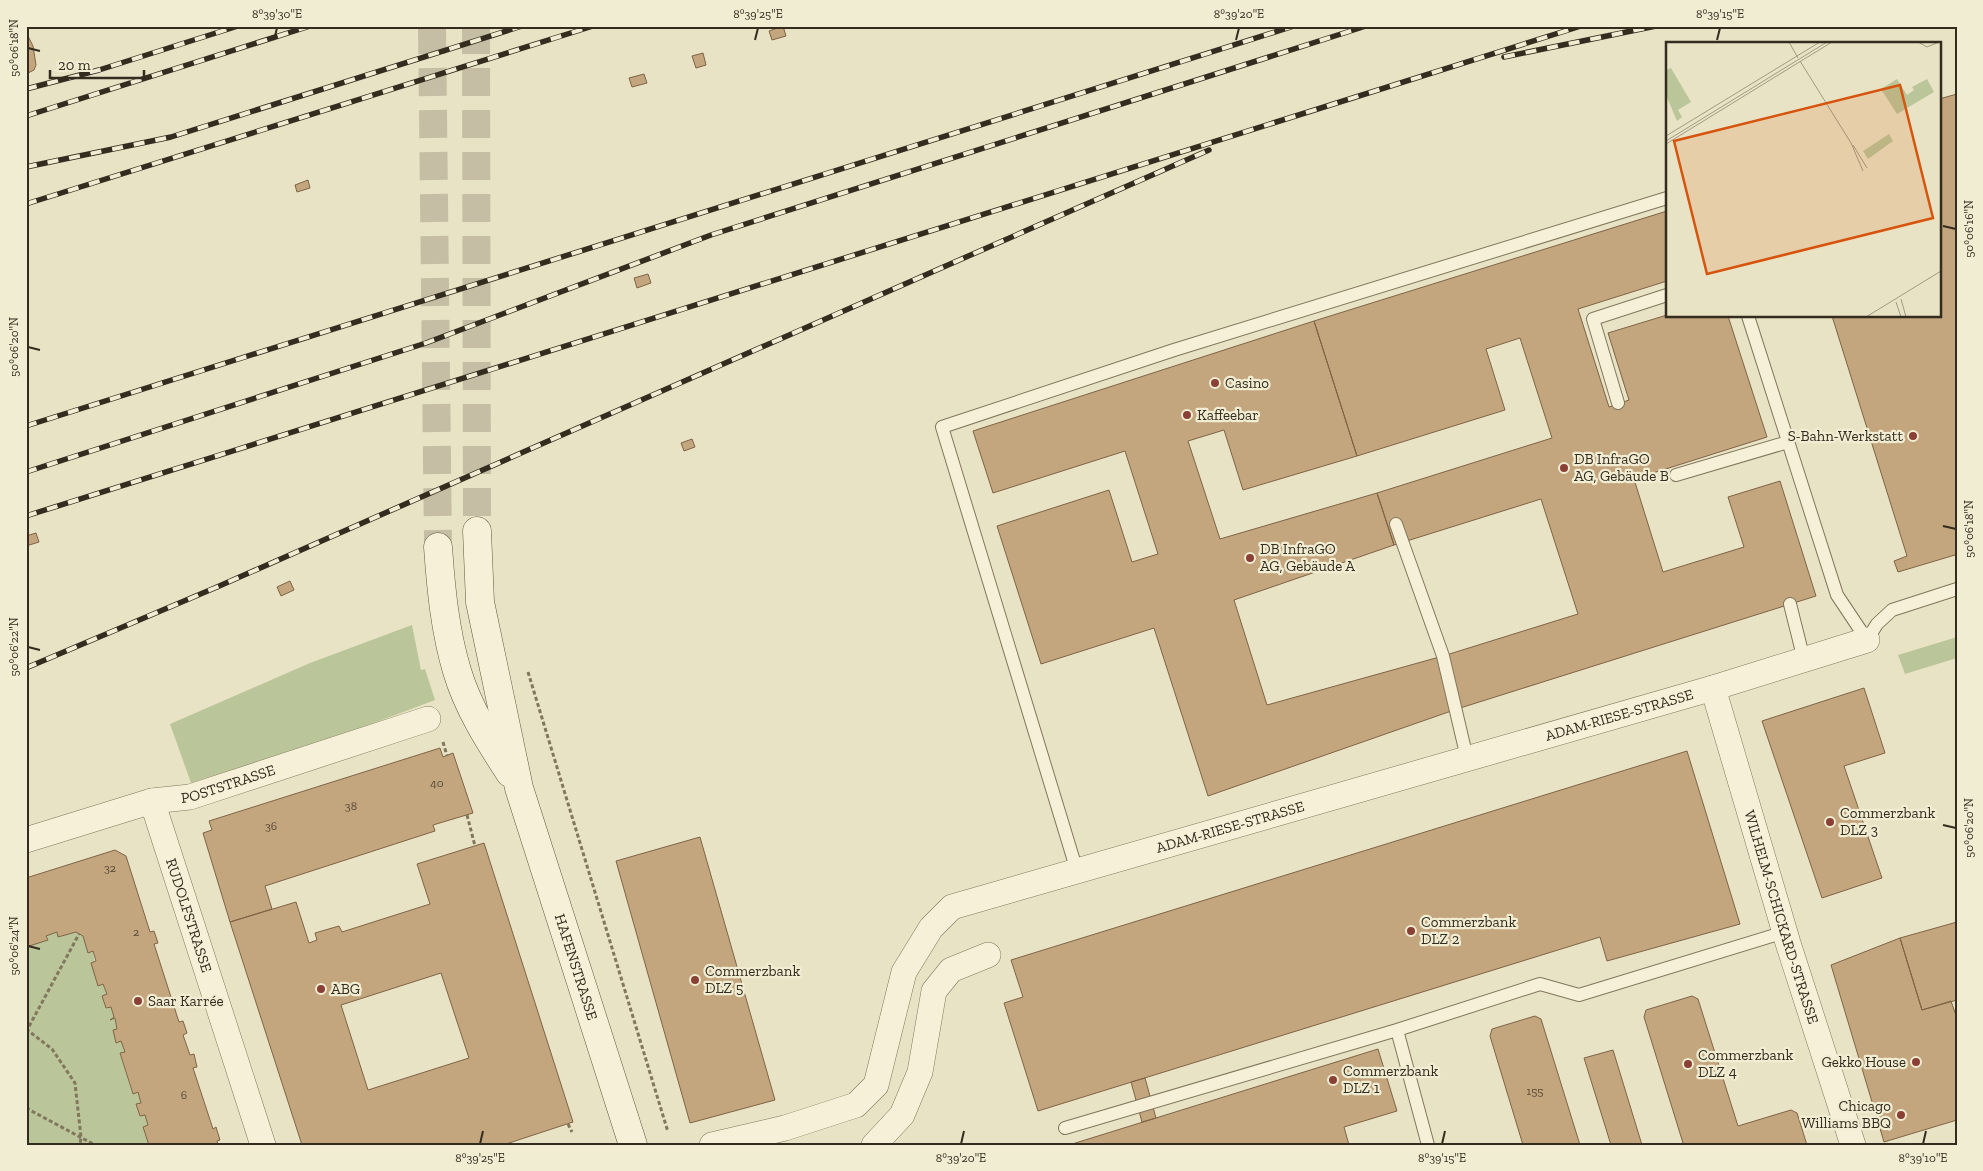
<svg xmlns="http://www.w3.org/2000/svg" width="1983" height="1171" viewBox="0 0 1983 1171" font-family="'Zilla Slab',serif">
  <style>
    .green { fill: #bac69a }
    .building { fill: #c3a57e; stroke: #7e6445; fill-rule: evenodd }
    .lines { fill: none; stroke-linecap: round; stroke-linejoin: round }
    .secondary-tunnel { stroke: #c5bea4; stroke-width: 28; stroke-dasharray: 28 14; stroke-linecap: butt }
    .lane-casing { stroke: #82765d; stroke-width: 14 }
    .street-casing { stroke: #82765d; stroke-width: 26 }
    .secondary-casing { stroke: #635740; stroke-width: 29 }
    .path { stroke: #82765d; stroke-width: 3; stroke-dasharray: 4 2.5; stroke-linecap: butt }
    .lane { stroke: #f5f0d7; stroke-width: 12 }
    .street { stroke: #f5f0d7; stroke-width: 25 }
    .secondary { stroke: #f5f0d7; stroke-width: 28 }
    .rail-casing { stroke: #332c1f; stroke-width: 5.5 }
    .rail { stroke: #f1edd3; stroke-width: 4; stroke-dasharray: 11; stroke-linecap: butt }
    .ticks { fill: none; stroke: #332c1f; stroke-width: 2 }
    .poi-dot { fill: #8a4034; stroke: #f1edd3; stroke-width: 2 }
    .labels { text-anchor: middle; stroke-width: 4.5; stroke-linejoin: round; paint-order: stroke }
    .number-label { font-size: 12px; fill: #574a37 }
    .poi-label { font-size: 15px; fill: #332c1f; stroke: #f1edd3; text-anchor: start }
    .street-label { font-size: 15px; fill: #332c1f; stroke: #f1edd3 }
    .inset-road { fill: none; stroke: #a09a83; stroke-width: 1 }
    .view { fill: #d6540e; fill-opacity: 0.15; stroke: #d6540e; stroke-width: 2.5 }
    .inset-edge { fill: none; stroke: #332c1f; stroke-width: 2.5 }
    .neatline { fill: none; stroke: #332c1f; stroke-width: 2 }
    .ticks-label { font-size: 12px; text-anchor: middle; fill: #332c1f }
  </style>
  <rect width="100%" height="100%" fill="#e9e3c5"/>
  <path class="green" d="M412,625l9,45 4,-1 10,31 -98,37 -146,46 -21,-59 140,-61z
    M1957,637v21l-52,16 -7,-19z
    M57,932l1,5 18,-5 7,4 5,16 5,-1 5,35 5,-2 4,10 -5,2 4,12 5,-1 3,10 -5,3 6,-2 2,11 -4,2 3,11 5,-1 4,11 -5,2 12,39 6,-1 3,11 -5,1 4,12 5,-1 3,10 -5,2 6,18h-123v-198l21,-7 -1,-4z"/>
  <path class="building" d="M783,26l3,10 -14,4 -3,-9z
    M26,32l7,14 3,19 -2,5 -8,4z
    M703,53l3,12 -10,3 -4,-12z
    M644,74l3,9 -15,4 -3,-9z
    M1957,94v467l-2,-6 -57,17 -4,-11 13,-5 -75,-240h107v-217z
    M308,180l2,8 -13,4 -2,-7z
    M1667,211v70l-89,28 31,98 20,-7 -21,-67 59,-18 61,1 39,121 -133,42 29,93 81,-25 -16,-50 52,-16 36,115 -359,113 -14,-53 135,-42 -37,-115 -147,46 -17,-52 175,-55 -32,-100 -34,11 19,61 -148,46 -43,-135z
    M648,274l3,9 -14,5 -3,-10z
    M1314,321l43,135 -114,34 -19,-60 -36,11 32,98 157,-46 17,52 -160,55 33,105 176,-49 14,53 -249,87 -54,-168 -113,36 -44,-138 112,-36 23,72 26,-8 -33,-103 -132,42 -20,-62z
    M692,439l3,8 -11,4 -3,-8z
    M36,533l3,9 -13,4v-10z
    M290,581l4,9 -13,6 -4,-9z
    M1864,688l21,65 -41,13 38,112 -60,20 -60,-177z
    M440,748l3,9 10,-4 20,60 -40,12 2,6 -170,55 7,23 -42,13 -27,-89 9,-3 -3,-9z
    M1687,751l53,173 -133,37 -7,-24 -562,174 -34,-108 19,-6 -12,-37z
    M700,837l75,263 -85,23 -74,-262z
    M484,843l89,279 -70,23h-201l-72,-223 66,-20 13,41 8,-3 -2,-7 24,-7 3,6 88,-28 -13,-40zM441,973l28,85 -101,32 -27,-85z
    M115,850l11,6 24,76 4,-1 4,12 -4,1 25,78 4,-1 4,12 -4,2 7,20 4,-1 3,13 -4,1 20,61 3,-2 4,13 -3,1 1,4h-69l-6,-18 5,-2 -3,-10 -5,1 -4,-12 5,-1 -3,-11 -5,2 -13,-41 5,-1 -4,-11 -5,2 -3,-13 4,-1 -2,-11 -5,2 4,-3 -3,-10 -5,1 -4,-12 5,-2 -4,-10 -5,2 -7,-23 5,-2 -3,-10 -5,2 -5,-17 -7,-4 -18,5 -1,-5 -11,4 2,4 -22,7v-69z
    M1957,922v78l-35,10 -22,-72z
    M1900,938l22,72 29,-9 6,17v102l-73,22 -53,-177z
    M1692,996l6,3 40,127 53,-16 6,3 10,32h-131l7,-2 -39,-126 2,-7z
    M1535,1016l6,3 39,126h-57l-33,-109 2,-7z
    M1378,1049l19,62 -53,16 5,18h-280z
    M1613,1050l29,95h-31l-27,-87z
    M1145,1078l11,40 -14,4 -11,-40z"/>
  <g class="lines">
    <path class="secondary-tunnel" d="M432,26l6,521
      M476,26l1,505"/>
    <defs>
      <path id="lane" d="M1748,316l89,279 30,45 10,-16 15,-14 65,-21
        M1618,403l-25,-84 74,-24
        M1676,475l112,-33
        M1396,524l47,132 24,102
        M1790,604l14,56
        M1077,871l-135,-444 232,-77 493,-152
        M1065,1128l332,-98
        M1428,1145l-31,-115 143,-46 39,11 206,-63"/>
      <g id="street">
        <path id="s1" d="M1713,688l75,255 65,202"/>
        <path id="s2" d="M152,801l111,344"/>
        <path id="s3" d="M26,840l126,-39 38,-4 238,-78"/>
        <path id="s4" d="M712,1145l73,-17 71,-23 20,-20 28,-113 27,-44 21,-21 761,-219 154,-48"/>
        <path d="M874,1145l28,-30 18,-43 14,-81 17,-21 37,-15"/>
      </g>
      <g id="secondary">
        <path id="s5" d="M477,531l3,71 39,186 114,357"/>
        <path d="M438,547c3,42 7,84 19,124 11,37 32,70 53,102"/>
      </g>
    </defs>
    <use href="#lane" class="lane-casing"/>
    <use href="#street" class="street-casing"/>
    <use href="#secondary" class="secondary-casing"/>
    <path class="path" d="M528,672l140,460
      M443,742l4,14
      M467,815l8,31
      M26,1029l26,20 23,34 6,54 -1,8
      M26,1032l53,-98
      M26,1108l69,37
      M568,1124l4,8"/>
    <use href="#lane" class="lane"/>
    <use href="#street" class="street"/>
    <use href="#secondary" class="secondary"/>
    <defs>
      <path id="rail" d="M1504,57l152,-31
        M26,89l73,-19 139,-44
        M26,116l284,-90
        M26,167l145,-30 351,-111
        M26,204l567,-178
        M26,426l1268,-400
        M26,472l400,-129 285,-108 655,-209
        M26,516l1555,-490
        M26,668l191,-81 992,-437"/>
    </defs>
    <use href="#rail" class="rail-casing"/>
    <use href="#rail" class="rail"/>
  </g>
  <path class="ticks" d="M274,40l3,-12M755,40l3,-12M1236,40l3,-12M1717,40l3,-12M28,48l12,3M1943,226l13,3M28,347l12,3M1943,526l13,3M28,647l12,3M1943,825l13,3M28,946l12,3M480,1144l3,-13M961,1144l3,-13M1442,1144l3,-13M1923,1144l3,-13"/>
  <g class="poi-dot">
    <circle cx="1215" cy="383" r="5"/>
    <circle cx="1187" cy="415" r="5"/>
    <circle cx="1913" cy="436" r="5"/>
    <circle cx="1564" cy="468" r="5"/>
    <circle cx="1250" cy="558" r="5"/>
    <circle cx="1830" cy="822" r="5"/>
    <circle cx="1411" cy="931" r="5"/>
    <circle cx="695" cy="980" r="5"/>
    <circle cx="321" cy="989" r="5"/>
    <circle cx="138" cy="1001" r="5"/>
    <circle cx="1916" cy="1062" r="5"/>
    <circle cx="1688" cy="1064" r="5"/>
    <circle cx="1333" cy="1080" r="5"/>
    <circle cx="1901" cy="1115" r="5"/>
  </g>
  <g class="labels">
    <g class="number-label">
      <text x="437" y="787">40</text>
      <text x="351" y="810">38</text>
      <text x="271" y="830">36</text>
      <text x="110" y="872">32</text>
      <text x="136" y="936">2</text>
      <text x="1535" y="1095">155</text>
      <text x="184" y="1099">6</text>
    </g>
    <g class="poi-label">
      <text x="1225" y="388">Casino</text>
      <text x="1197" y="420">Kaffeebar</text>
      <text x="1903" y="441" text-anchor="end">S-Bahn-Werkstatt</text>
      <text x="1574" y="464">DB InfraGO<tspan x="1574" dy="17">AG, Gebäude B</tspan></text>
      <text x="1260" y="554">DB InfraGO<tspan x="1260" dy="17">AG, Gebäude A</tspan></text>
      <text x="1840" y="818">Commerzbank<tspan x="1840" dy="17">DLZ 3</tspan></text>
      <text x="1421" y="927">Commerzbank<tspan x="1421" dy="17">DLZ 2</tspan></text>
      <text x="705" y="976">Commerzbank<tspan x="705" dy="17">DLZ 5</tspan></text>
      <text x="331" y="994">ABG</text>
      <text x="148" y="1006">Saar Karrée</text>
      <text x="1698" y="1060">Commerzbank<tspan x="1698" dy="17">DLZ 4</tspan></text>
      <text x="1906" y="1067" text-anchor="end">Gekko House</text>
      <text x="1343" y="1076">Commerzbank<tspan x="1343" dy="17">DLZ 1</tspan></text>
      <text x="1891" y="1111" text-anchor="end">Chicago<tspan x="1891" dy="17">Williams BBQ</tspan></text>
    </g>
    <g class="street-label">
      <text dy="5" stroke="none"><textPath href="#s4" startOffset="1070">ADAM-RIESE-STRASSE</textPath></text>
      <text dy="5" stroke="none"><textPath href="#s3" startOffset="210">POSTSTRASSE</textPath></text>
      <text dy="5" stroke="none"><textPath href="#s4" startOffset="665">ADAM-RIESE-STRASSE</textPath></text>
      <text dy="5" stroke="none"><textPath href="#s2" startOffset="120">RUDOLFSTRASSE</textPath></text>
      <text dy="5" stroke="none"><textPath href="#s1" startOffset="239">WILHELM-SCHICKARD-STRASSE</textPath></text>
      <text dy="5" stroke="none"><textPath href="#s5" startOffset="449">HAFENSTRASSE</textPath></text>
    </g>
  </g>
  <g transform="translate(1666 42)">
    <rect width="275" height="275" fill="#e9e3c5"/>
    <path d="M5,26l20,34 -13,8 4,7 -5,4 -11,-26v-25zM231,37l10,16 7,-5 -2,-3 15,-8 7,13 -37,22 -16,-25zM223,92l4,7 -25,18 -5,-8z" fill="#bac69a"/>
    <path class="inset-road" d="M123,0l9,16M252,0l9,5 12,-5M134,19l51,82 12,28M0,94l154,-94M0,99l161,-99M0,102l166,-102M187,103l14,23M235,257l5,18M230,260l5,15M200,275l75,-46"/>
    <path class="view" d="M234,43l33,133 -226,56 -33,-133z"/>
    <rect width="275" height="275" class="inset-edge"/>
  </g>
  <rect width="1983" height="1171" fill="none" stroke="#f1edd3" stroke-width="55"/>
  <path d="M50 70v8h94v-8" fill="none" stroke="#332c1f" stroke-width="2.5"/>
  <text x="58" y="70" font-size="15" fill="#332c1f" stroke="#f1edd3" stroke-width="4" paint-order="stroke">20 m</text>
  <rect x="28" y="28" width="1928" height="1116" class="neatline"/>
  <g class="ticks-label">
    <text x="277" y="18">8°39'30"E</text>
    <text x="758" y="18">8°39'25"E</text>
    <text x="1239" y="18">8°39'20"E</text>
    <text x="1720" y="18">8°39'15"E</text>
    <text transform="translate(14 48) rotate(-90)" y="4">50°06'18"N</text>
    <text transform="translate(1969 229) rotate(-90)" y="4">50°06'16"N</text>
    <text transform="translate(14 347) rotate(-90)" y="4">50°06'20"N</text>
    <text transform="translate(1969 529) rotate(-90)" y="4">50°06'18"N</text>
    <text transform="translate(14 647) rotate(-90)" y="4">50°06'22"N</text>
    <text transform="translate(1969 828) rotate(-90)" y="4">50°06'20"N</text>
    <text transform="translate(14 946) rotate(-90)" y="4">50°06'24"N</text>
    <text x="480" y="1162">8°39'25"E</text>
    <text x="961" y="1162">8°39'20"E</text>
    <text x="1442" y="1162">8°39'15"E</text>
    <text x="1923" y="1162">8°39'10"E</text>
  </g>
</svg>
